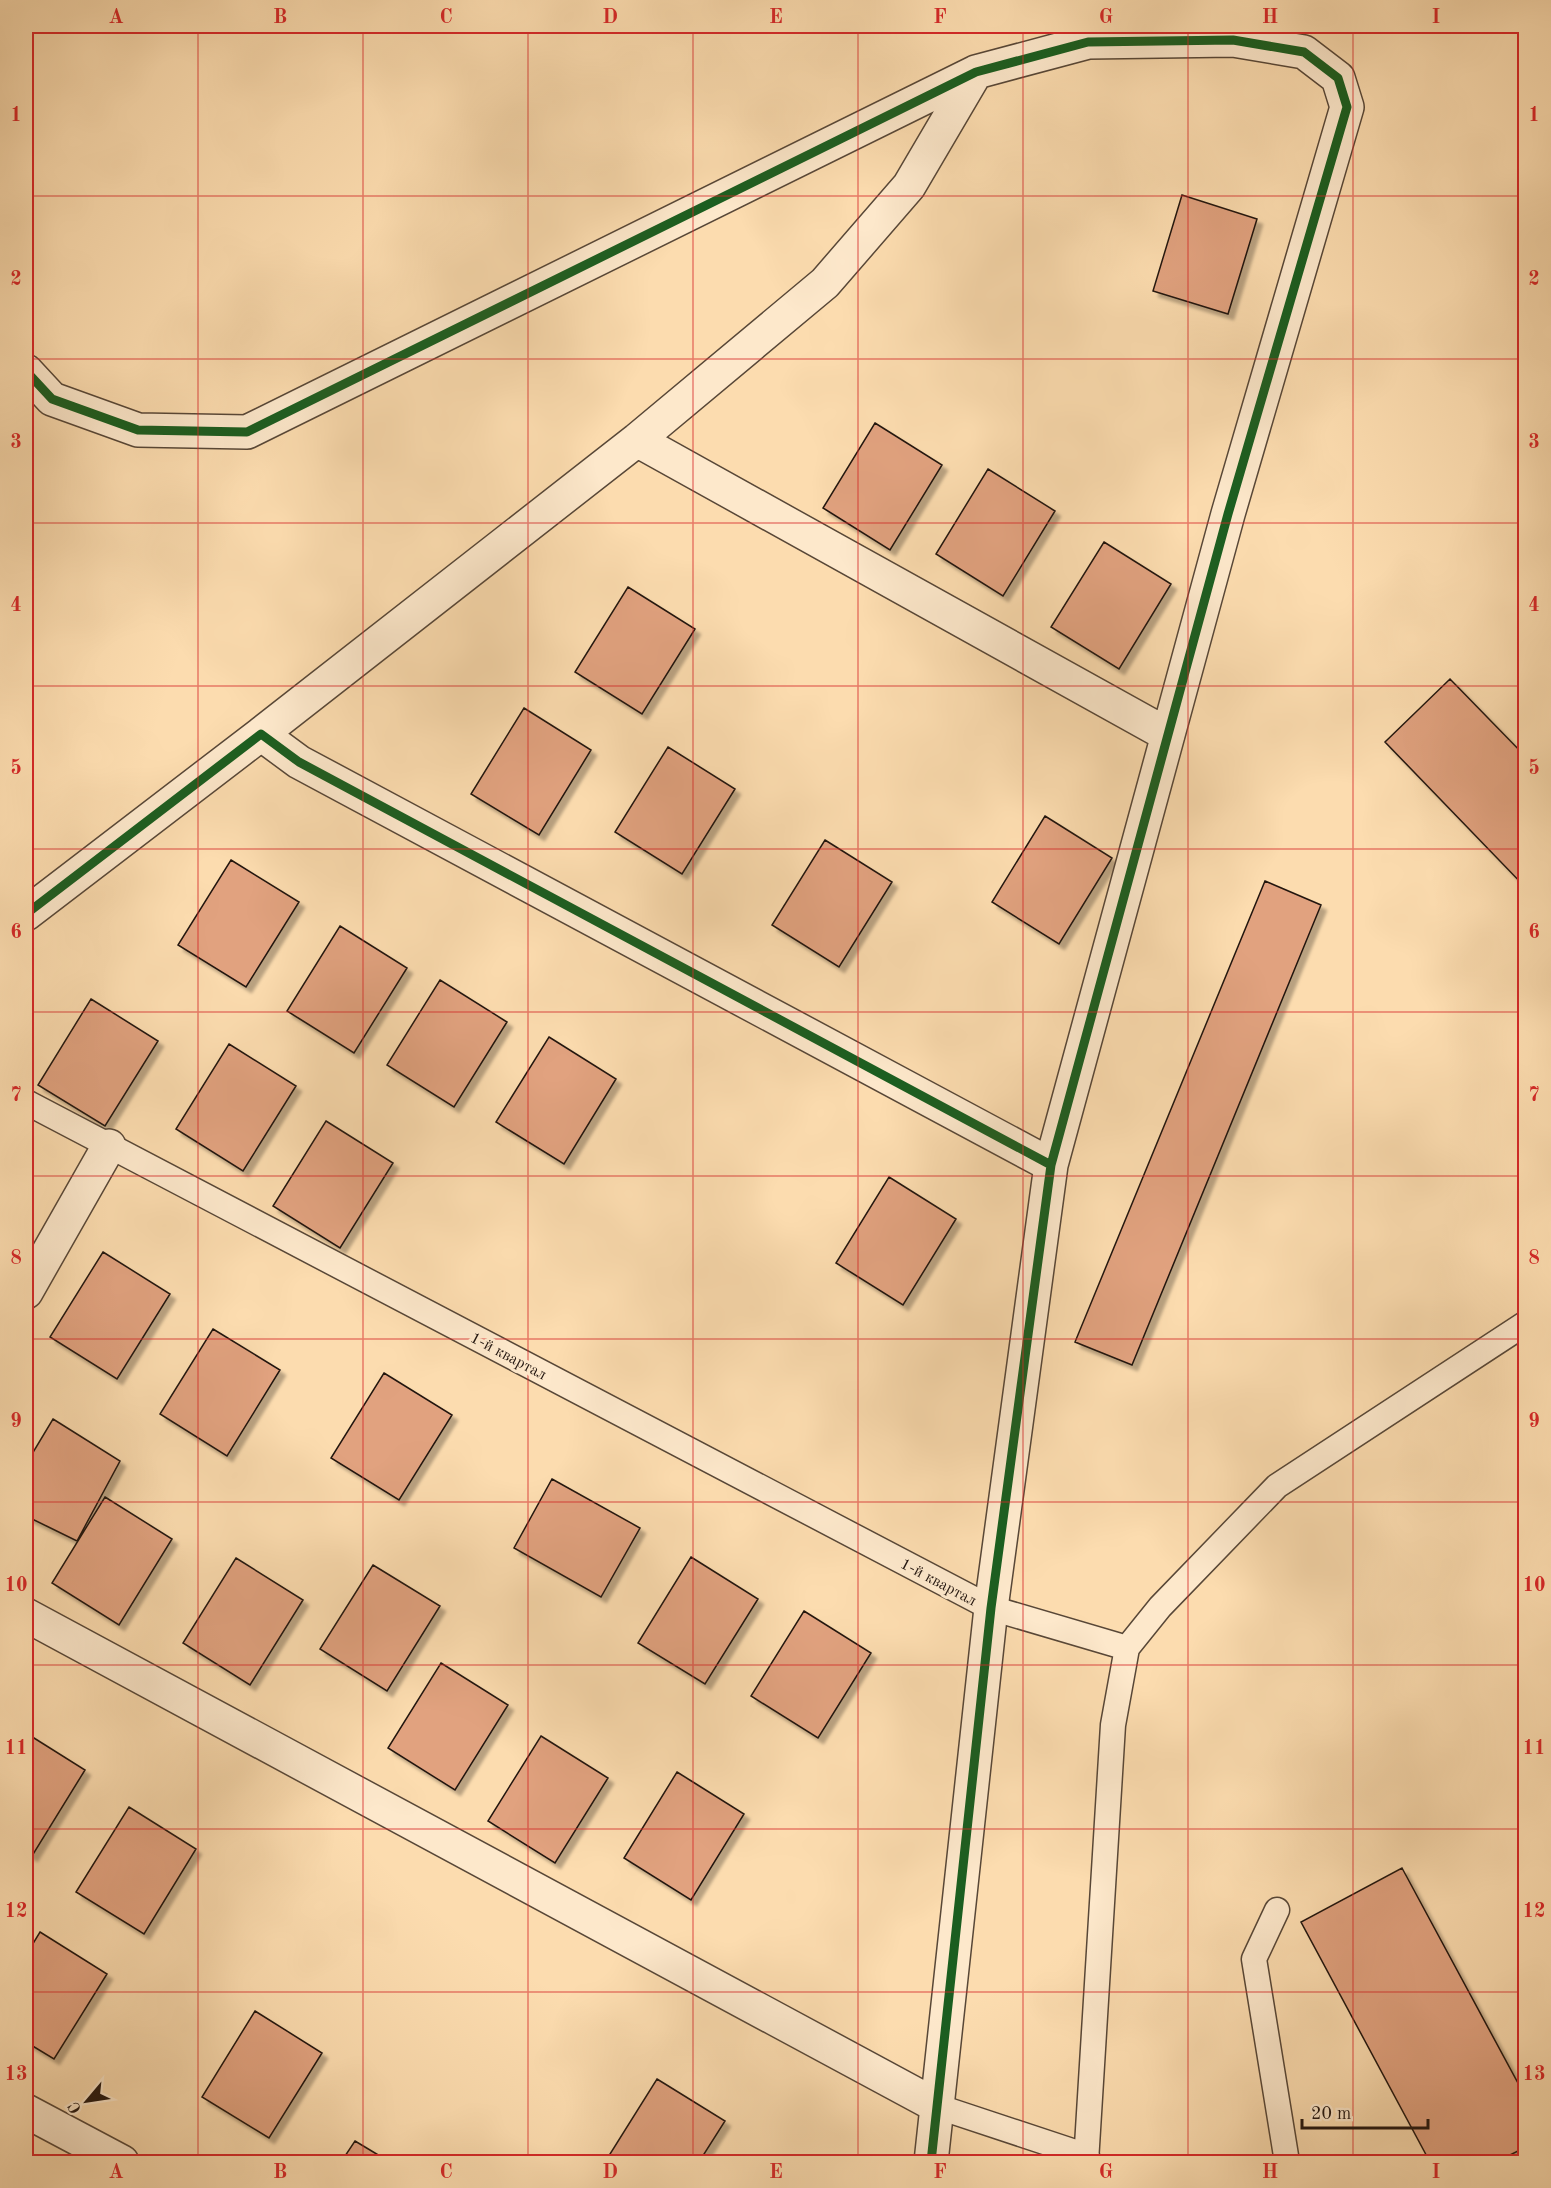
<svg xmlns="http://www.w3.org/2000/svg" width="1551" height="2188" viewBox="0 0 1551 2188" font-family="'Old Standard TT',serif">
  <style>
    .building { fill: #e1a27f; stroke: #22150f; stroke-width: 1.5; filter: url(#shadow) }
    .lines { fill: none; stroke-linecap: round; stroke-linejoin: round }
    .service-casing { stroke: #584737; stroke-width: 27 }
    .minor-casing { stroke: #584737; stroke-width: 36 }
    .service { stroke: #fde8cb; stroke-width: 24 }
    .minor { stroke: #fde8cb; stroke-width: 33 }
    .cycleway-casing { stroke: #fde8cb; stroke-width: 13 }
    .cycleway { stroke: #1b5e20; stroke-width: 9 }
    .grid { fill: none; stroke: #d62828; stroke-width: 1.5; stroke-opacity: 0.55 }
    .labels { text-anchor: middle; stroke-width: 6; stroke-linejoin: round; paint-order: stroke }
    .street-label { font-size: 16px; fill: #22150f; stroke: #fde8cb }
    .neatline { fill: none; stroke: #d62828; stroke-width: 2 }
    .grid-label { font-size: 20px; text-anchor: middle; font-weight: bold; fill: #d62828 }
  </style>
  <defs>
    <filter id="shadow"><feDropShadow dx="5.5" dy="5.5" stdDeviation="1.5" flood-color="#0004"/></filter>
  </defs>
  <rect width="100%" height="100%" fill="#fcdcaf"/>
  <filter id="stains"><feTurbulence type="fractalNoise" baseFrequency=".00333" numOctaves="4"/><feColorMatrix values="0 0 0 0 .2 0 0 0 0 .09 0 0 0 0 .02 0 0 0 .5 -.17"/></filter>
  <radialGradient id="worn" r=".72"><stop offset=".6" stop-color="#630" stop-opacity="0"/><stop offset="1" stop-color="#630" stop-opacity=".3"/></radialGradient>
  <path class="building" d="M1182,195l75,24 -29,95 -75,-23z
    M875,423l67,42 -52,85 -67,-42z
    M988,469l67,42 -52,85 -67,-42z
    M1104,542l67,42 -52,85 -68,-42z
    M628,587l67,42 -53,85 -67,-42z
    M1450,679l76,78v131l-141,-146z
    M524,708l67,42 -52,85 -68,-41z
    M668,747l67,42 -53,85 -67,-42z
    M1045,816l67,42 -53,86 -67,-42z
    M825,840l67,42 -53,85 -67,-42z
    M231,860l68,42 -53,85 -68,-42z
    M1265,881l56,24 -189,460 -57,-23z
    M340,926l67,42 -53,85 -67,-42z
    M440,980l67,42 -53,85 -67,-42z
    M91,999l67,42 -53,85 -67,-41z
    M549,1037l67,42 -52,85 -68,-42z
    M229,1044l67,42 -53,85 -67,-42z
    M326,1121l67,42 -53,85 -67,-42z
    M889,1177l67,42 -53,86 -67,-42z
    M103,1252l67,42 -53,85 -67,-42z
    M213,1329l67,41 -53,86 -67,-42z
    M384,1373l68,42 -53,85 -68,-42z
    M53,1419l67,42 -43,80 -51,-25v-52z
    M552,1479l88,49 -39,69 -87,-49z
    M105,1497l67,42 -53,86 -67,-42z
    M691,1557l67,42 -53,85 -67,-41z
    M236,1558l67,42 -53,85 -67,-42z
    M373,1565l67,41 -53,85 -67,-42z
    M804,1611l67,42 -53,85 -67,-42z
    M441,1663l67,42 -53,85 -67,-42z
    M26,1733l59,37 -53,86 -6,-4z
    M541,1736l67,42 -53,85 -67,-42z
    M677,1772l67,42 -53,86 -67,-42z
    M129,1807l67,42 -52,85 -68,-42z
    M1402,1868l124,230v49l-30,15h-66l-129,-240z
    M40,1932l67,42 -53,85 -28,-17v-87z
    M255,2011l67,42 -53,85 -67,-41z
    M657,2079l68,42 -26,41h-94z
    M355,2141l35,21h-49z"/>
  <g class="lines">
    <defs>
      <path id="service" d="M26,1102l965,506 136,40
        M1277,1910l-23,49 33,203
        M939,2107l148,49
        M1086,2162l27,-437 14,-77 33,-41 117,-121 249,-163"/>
      <path id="minor" d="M26,371l26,28 86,31 109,2 729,-360 112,-30 145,-2 71,12 34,26 9,29 -119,407 -177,651
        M637,440l531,295
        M261,734l376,-294 188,-157 84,-97 67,-114
        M26,914l235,-180 38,28 752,403 -60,443 -60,554
        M26,1292l83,-146
        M26,1615l913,492
        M26,2111l96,51"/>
    </defs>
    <use href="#service" class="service-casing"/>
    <use href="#minor" class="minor-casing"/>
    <use href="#service" class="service"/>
    <use href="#minor" class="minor"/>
    <defs>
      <path id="cycleway" d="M26,371l26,28 86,31 109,2 729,-360 112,-30 145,-2 71,12 34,26 9,29 -119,407 -177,651
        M26,914l235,-180 38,28 752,403 -60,443 -60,554"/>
    </defs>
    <use href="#cycleway" class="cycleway-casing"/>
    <use href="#cycleway" class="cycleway"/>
  </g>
  <path class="grid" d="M198,26v2136M363,26v2136M528,26v2136M693,26v2136M858,26v2136M1023,26v2136M1188,26v2136M1353,26v2136M26,196h1500M26,359h1500M26,523h1500M26,686h1500M26,849h1500M26,1012h1500M26,1176h1500M26,1339h1500M26,1502h1500M26,1665h1500M26,1829h1500M26,1992h1500"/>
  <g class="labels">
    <g class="street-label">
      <text transform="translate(509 1355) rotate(28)" y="6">1-й квартал</text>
      <text transform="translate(939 1581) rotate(28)" y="6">1-й квартал</text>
    </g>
  </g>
  <rect width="1551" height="2188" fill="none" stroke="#fcdcaf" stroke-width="66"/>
  <g transform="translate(87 2101) rotate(241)" stroke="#fde8cb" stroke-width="4.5" paint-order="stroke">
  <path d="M0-4.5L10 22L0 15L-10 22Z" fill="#22150f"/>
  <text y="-9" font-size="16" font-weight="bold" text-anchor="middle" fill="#22150f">С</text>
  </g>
  <path d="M1302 2119v9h126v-9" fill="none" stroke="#22150f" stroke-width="3"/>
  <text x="1311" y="2119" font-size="18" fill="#22150f" stroke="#fde8cb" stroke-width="4.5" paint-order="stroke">20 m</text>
  <rect x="33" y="33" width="1485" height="2122" class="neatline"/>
  <g class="grid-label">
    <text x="116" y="23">A</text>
    <text x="280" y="23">B</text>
    <text x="446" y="23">C</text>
    <text x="610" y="23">D</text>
    <text x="776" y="23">E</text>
    <text x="940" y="23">F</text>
    <text x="1106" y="23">G</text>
    <text x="1270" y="23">H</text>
    <text x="1436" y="23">I</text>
    <text x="16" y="121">1</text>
    <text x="1534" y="121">1</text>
    <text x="16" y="285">2</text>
    <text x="1534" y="285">2</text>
    <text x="16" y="448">3</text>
    <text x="1534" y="448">3</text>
    <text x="16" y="611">4</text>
    <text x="1534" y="611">4</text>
    <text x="16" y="774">5</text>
    <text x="1534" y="774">5</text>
    <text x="16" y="938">6</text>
    <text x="1534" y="938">6</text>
    <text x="16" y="1101">7</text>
    <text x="1534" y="1101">7</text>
    <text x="16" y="1264">8</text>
    <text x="1534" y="1264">8</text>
    <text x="16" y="1427">9</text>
    <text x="1534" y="1427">9</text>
    <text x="16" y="1591">10</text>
    <text x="1534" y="1591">10</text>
    <text x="16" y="1754">11</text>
    <text x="1534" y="1754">11</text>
    <text x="16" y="1917">12</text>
    <text x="1534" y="1917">12</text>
    <text x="16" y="2080">13</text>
    <text x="1534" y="2080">13</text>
    <text x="116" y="2178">A</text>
    <text x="280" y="2178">B</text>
    <text x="446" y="2178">C</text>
    <text x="610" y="2178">D</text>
    <text x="776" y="2178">E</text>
    <text x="940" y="2178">F</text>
    <text x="1106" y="2178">G</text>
    <text x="1270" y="2178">H</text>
    <text x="1436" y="2178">I</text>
  </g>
  <rect width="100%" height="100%" filter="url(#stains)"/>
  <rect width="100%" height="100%" fill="url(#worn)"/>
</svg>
